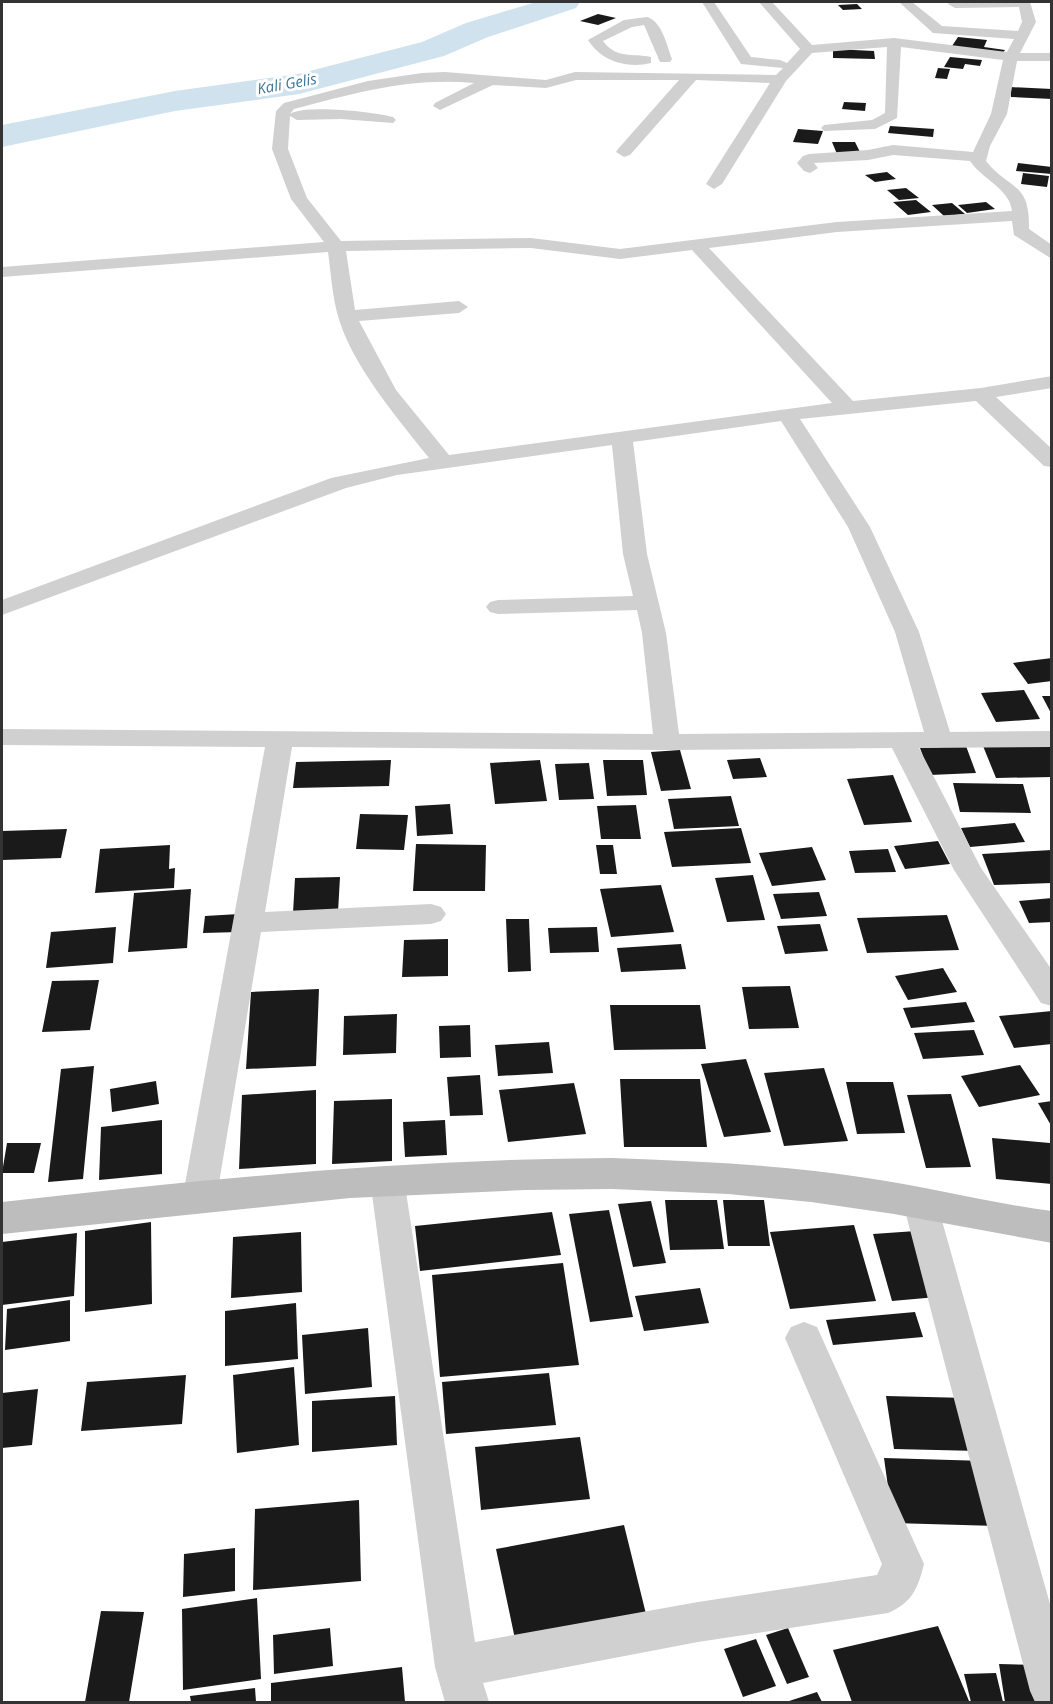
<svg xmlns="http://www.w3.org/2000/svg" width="1053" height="1704" viewBox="0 0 1053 1704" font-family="'Open Sans',sans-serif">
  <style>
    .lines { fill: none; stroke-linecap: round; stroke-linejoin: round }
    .river { fill: #cfe2ee; fill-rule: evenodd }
    .building { fill: #1a1a1a }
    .street { fill: #d0d0d0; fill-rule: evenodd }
    .secondary { fill: #bdbdbd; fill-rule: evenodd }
    .labels { text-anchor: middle; stroke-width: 6; stroke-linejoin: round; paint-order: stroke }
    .far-water-label { font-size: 15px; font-style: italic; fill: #3f7597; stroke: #fff }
  </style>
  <rect width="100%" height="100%" fill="#fff"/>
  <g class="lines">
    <path class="river" d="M536,2h44l-4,6 -88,29 -44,19 -145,38 -124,17 -173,36v-22l173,-34 123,-17 124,-32 44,-19z"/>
  </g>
  <path class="building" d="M857,4l5,5 -19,1 -5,-5z
    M598,14l18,4 -18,7 -18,-4z
    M958,37l29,3 -3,7 21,3 -3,4 -50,-8z
    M833,49l41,2 1,8 -42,-1z
    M950,57l32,3 -2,6 -15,-2 -2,5 -19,-2z
    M938,68l12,1 -3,10 -12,-1z
    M1010,87l42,2v10l-41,-2z
    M844,102l22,1 -1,8 -23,-2z
    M890,126l44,3 -1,8 -45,-4z
    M798,129l25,2 -5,13 -25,-2z
    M832,142h23l6,12h-24z
    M1018,163l34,4v7l-36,-3z
    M887,172l9,7 -21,3 -10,-7z
    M1023,173l26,3 -2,11 -26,-3z
    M906,188l13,10 -20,2 -12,-10z
    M916,200l15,12 -23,3 -15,-13z
    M986,202l9,7 -28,4 -9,-8z
    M952,203l13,11 -21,2 -12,-11z
    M1052,658v23l-24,3 -15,-21z
    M1024,690l16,29 -44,3 -15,-29z
    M1042,696h10v19z
    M1052,744v33l-56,1 -13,-32z
    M966,746l10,27 -46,2 -10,-27z
    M680,750l11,39 -30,2 -10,-39z
    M760,758l7,19 -34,2 -6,-19z
    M391,760l-2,26 -96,2 3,-26z
    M540,760l7,41 -52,3 -5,-41z
    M603,760h40l4,35 -40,1z
    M589,763l5,36 -35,1 -4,-36z
    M893,775l19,47 -48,3 -17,-46z
    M953,783l70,1 8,29 -71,-1z
    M731,796l8,30 -65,3 -6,-30z
    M450,804l3,30 -36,2 -2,-30z
    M636,805l5,34h-40l-4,-33z
    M360,814l48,1 -4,35 -48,-1z
    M1015,823l10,19 -55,5 -9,-19z
    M741,828l10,35 -79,4 -8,-35z
    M67,829l-6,29 -59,2v-29z
    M938,841l12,23 -45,5 -11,-23z
    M416,844l70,1 -1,46h-72z
    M170,845l-1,24 6,-1 -1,20 -79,5 5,-44z
    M596,845h17l4,29h-17z
    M812,847l14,33 -54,6 -13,-33z
    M888,849l8,23 -41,1 -6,-22z
    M1052,850v33l-58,2 -12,-31z
    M753,875l12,45 -38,2 -12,-44z
    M340,877l-2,35 -45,1 2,-35z
    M661,885l13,47 -63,5 -11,-48z
    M191,889l-4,59 -59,4 6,-59z
    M819,892l8,24 -46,3 -8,-25z
    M1052,898v24l-23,1 -10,-22z
    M239,914v18l-36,1 2,-17z
    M947,915l12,35 -92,3 -10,-35z
    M506,919h23l2,52 -23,1z
    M820,924l8,27 -43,3 -8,-28z
    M116,927l-3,36 -67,5 5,-36z
    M597,927l2,25 -49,1 -2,-25z
    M448,939v37l-46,1 2,-37z
    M681,944l5,25 -65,3 -4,-24z
    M943,968l14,24 -49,8 -13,-24z
    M99,980l-9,50 -48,2 10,-51z
    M790,986l9,42 -50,1 -7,-42z
    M319,989l-3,77 -70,3 5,-77z
    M966,1002l9,20 -64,6 -8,-20z
    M610,1005h90l6,44 -92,1z
    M1052,1011v33l-38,4 -15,-32z
    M397,1014l-1,39 -53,2 1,-39z
    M470,1025l1,32 -31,1 -1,-32z
    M974,1030l10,25 -61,4 -9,-26z
    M549,1042l4,31 -55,3 -3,-31z
    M746,1059l25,73 -47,5 -23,-73z
    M1020,1065l20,30 -61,12 -18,-31z
    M94,1066l-11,113 -35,3 13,-113z
    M824,1068l24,73 -64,5 -20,-73z
    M480,1075l3,40 -33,1 -3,-39z
    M620,1079h80l7,68h-83z
    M156,1081l3,23 -47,8 -2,-23z
    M846,1082h47l12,51 -48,1z
    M574,1083l12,51 -78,8 -9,-52z
    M316,1090v74l-77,5 3,-74z
    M951,1094l20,73 -45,1 -19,-73z
    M392,1099v62l-60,3 2,-63z
    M1052,1101v26l-14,-24z
    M162,1120v54l-63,6 2,-53z
    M445,1120l2,35 -42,2 -2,-35z
    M992,1138l58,5 2,41 -56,-5z
    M7,1143h34l-7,30h-32z
    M665,1200h52l7,49 -54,1z
    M723,1200h41l6,46h-42z
    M651,1201l15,62 -33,4 -15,-63z
    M609,1210l24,107 -43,5 -21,-108z
    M552,1212l9,43 -141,16 -5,-45z
    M151,1222l1,82 -67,8v-81z
    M854,1225l22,76 -86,8 -20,-77z
    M916,1231l21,66 -45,4 -19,-67z
    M301,1232l1,60 -71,6 2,-61z
    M77,1233l-3,63 -72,9v-63z
    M563,1263l16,102 -139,12 -8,-102z
    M700,1288l9,35 -65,8 -9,-35z
    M70,1300v41l-65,9 2,-41z
    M296,1303l2,56 -73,7v-55z
    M915,1312l8,25 -90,8 -7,-25z
    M368,1328l4,59 -67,7 -3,-59z
    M294,1367l5,78 -62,8 -4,-78z
    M549,1373l7,52 -110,9 -4,-52z
    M186,1375l-4,49 -101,7 6,-49z
    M38,1389l-6,56 -30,3v-55z
    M395,1396l2,49 -85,7v-51z
    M886,1396l82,2 11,53 -85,-2z
    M580,1437l10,62 -109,11 -6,-63z
    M884,1458l101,3 12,65 -104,-3z
    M359,1500l2,81 -108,9 2,-81z
    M624,1525l22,89 -131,25 -19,-90z
    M235,1548v43l-52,6 1,-43z
    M257,1598l4,81 -78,11 -1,-81z
    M101,1611l43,1 -15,90h-44z
    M938,1626l31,75 -117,1 -19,-52z
    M330,1628l3,38 -59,8 -1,-39z
    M788,1628l21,49 -22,7 -21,-49z
    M756,1639l20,47 -33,11 -19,-48z
    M999,1664l45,1 7,37h-46z
    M402,1667l3,35h-134v-19z
    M996,1673l7,29h-32l-7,-28z
    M255,1688l1,14h-65l-1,-6z
    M817,1692l5,10h-36z"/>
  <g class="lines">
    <path class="street" d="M702,2h12l37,55 29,3 7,3 13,-14 -41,-47h13l40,43 82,-7 113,14 7,-13 -81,-6 -34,-31h13l30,24 76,5 4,-9 -3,-15 -64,1 -7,-4 2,-2h80l6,20 -16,31h32v8h-35l-10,53 -17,32 -4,15c24,30 44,20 43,68l23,16v14l-38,-24 -2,-14 -175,11 -128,16 144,153 128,-13 71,-12v12l-56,9 56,52v18l-8,-1 -68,-65 -176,18 70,108 49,105 31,100 102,-1v16l-133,1 62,120 71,102v36l-11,-3 -87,-133 -62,-122 -225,2 -375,-3 -27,165 166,-8 10,3 5,7 -5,7 -10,3 -170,8 -44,263 -5,10 -12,4 -12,-4 -5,-10 82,-448 -263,-2v-16l651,5 -11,-101 -5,-23 -139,4 -8,-2 -4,-5 4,-5 8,-2 135,-4 -10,-42 -11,-109 -215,30 -51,13 -344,127v-15l329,-122 98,-20c-31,-39 -78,-94 -91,-142 -6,-21 -7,-43 -10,-64l-326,25v-10l322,-25 -33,-43 -19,-50 4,-38 8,-8 84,-22 54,-8 23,-1 101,8 29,-8 201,3 7,-7 -42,-4zM887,47l-2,66 -13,7 -48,5 -3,3 3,3 51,-2 22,-11 4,-71 102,13 -12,54 -18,38 -80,-7 -25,5 -59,4 -6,2 -6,7 7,8 6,2 8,-5 -4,-5 54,-3 25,-5 77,6c12,18 40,28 42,50l-175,11 -217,27 -89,-11 -190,3 -34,-43 -19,-49 2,-33 7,4 44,-1 52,4 3,-3 -3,-3c-18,-5 -88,-13 -103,-3l4,-5c60,-16 117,-32 180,-26l-39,20 -2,3 7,4 53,-25 53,3 30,-8h103l-61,69 -2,3 8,5 6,-2 66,-75 74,3 -64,101 8,5 8,-5 64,-103 26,-28zM531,248l89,11 72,-9 140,153 -383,52 -53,-65 -37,-69 100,-8 9,-6 -9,-6 -104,9 -9,-59zM781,421l67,106 47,105 29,100 -245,2 -13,-101 -19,-79 -14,-112z
      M647,17c15,4 20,29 25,42l-2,3h-10l-16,-37 -12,2 -29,14c13,18 29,12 48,16v6c-24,6 -50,-2 -63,-23l36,-20z
      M387,1166l12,4 5,9 71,463 223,-40 179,-27 5,-11 -97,-226 6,-11 13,-5 13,5 107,237c-6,24 -12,39 -36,49l-190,29 -215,41 6,19h-44l-10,-35 -65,-488 5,-9z
      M920,1189l12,4 5,10 115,408v91h-17l-5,-11 -127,-488 5,-10z"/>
    <path class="secondary" d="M612,1158c86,3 171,7 255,20 62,9 122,25 185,33v32l-158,-29 -83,-12 -83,-8 -116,-5 -87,1 -175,8 -348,36v-32c203,-23 406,-43 610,-44z"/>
  </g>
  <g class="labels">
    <g class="far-water-label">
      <text transform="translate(287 84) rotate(-10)" y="5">Kali Gelis</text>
    </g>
  </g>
  <rect width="1053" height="1704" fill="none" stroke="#333333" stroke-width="6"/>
</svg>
